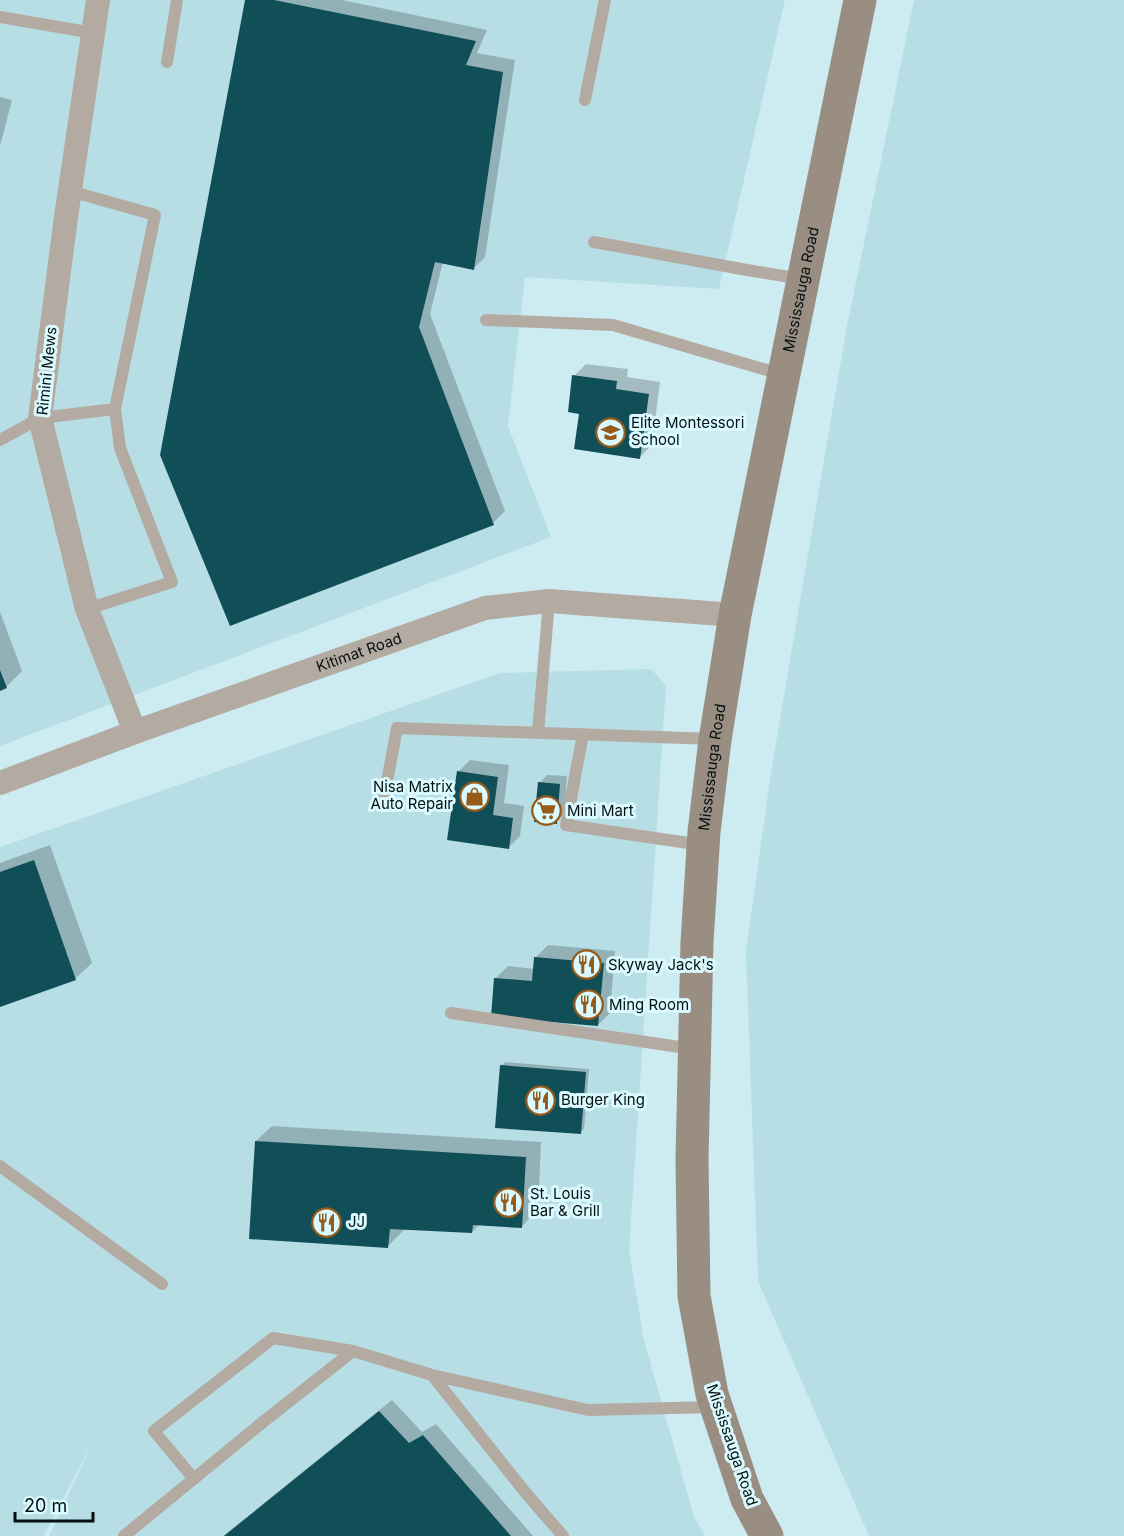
<svg xmlns="http://www.w3.org/2000/svg" width="1124" height="1536" viewBox="0 0 1124 1536" font-family="Inter,sans-serif">
  <style>
    .built { fill: #b7dee5 }
    .shadow { fill: #0003 }
    .building { fill: #104f58 }
    .lines { fill: none; stroke-linecap: round; stroke-linejoin: round }
    .service { stroke: #b3aaa2; stroke-width: 12 }
    .minor { stroke: #b3aaa2; stroke-width: 24 }
    .secondary { stroke: #9a8d82; stroke-width: 33 }
    .labels { text-anchor: middle; stroke-width: 6; stroke-linejoin: round; paint-order: stroke }
    .street-label { font-size: 15px; fill: #051011; stroke: #dafaff }
    .poi-label { font-size: 15px; fill: #051011; stroke: #dafaff; text-anchor: start }
  </style>
  <rect width="100%" height="100%" fill="#cdecf2"/>
  <path class="built" d="M0,0h785l-66,289 -194,-12 -17,149 43,111 -551,209z
    M914,0h210v1536h-255l-111,-255 -12,-330 25,-179 75,-441z
    M651,669l15,16 -37,566 15,89 50,177 11,19h-656l45,-97 -50,97h-44v-689l500,-174z"/>
  <path class="shadow" d="M247,0h95l145,30 -10,23 38,7 -30,197 -12,12 -30,-7 -13,52 75,197 -12,12z
    M0,97l12,3 -12,46z
    M586,364l42,5 -1,8 33,5 -8,63 -12,12 -60,-44 -6,-37z
    M0,612l22,59 -16,16 -6,2z
    M470,760l39,5 -5,38 20,3 -4,30 -12,12 -50,-76z
    M547,775l20,1 -3,38 -8,8 -16,-39z
    M50,845l42,118 -16,15 -76,27v-142z
    M548,945l67,6 -5,62 -12,12 -102,-47 12,-12 27,3 1,-12z
    M505,1062l84,7 -5,60 -4,4 -79,-67z
    M272,1126l269,16 -3,68 -16,16 -42,-2 -8,8 -68,-4v2l-16,16 -132,-105z
    M392,1400l30,32 14,-8 97,112h-310z"/>
  <path class="building" d="M245,0h29l202,41 -10,24 37,7 -29,198 -39,-8 -16,65 75,198 -264,101 -70,-171z
    M572,375l45,6 -1,8 33,5 -9,65 -66,-10 5,-35 -11,-2z
    M0,670l7,18 -7,3z
    M457,771l41,6 -5,38 20,3 -4,31 -62,-9z
    M538,782l22,2 -3,40 -23,-2z
    M34,860l42,120 -76,27v-135z
    M534,957l70,6 -6,63 -107,-9 3,-39 38,3z
    M500,1065l86,7 -5,62 -86,-6z
    M255,1141l271,16 -4,71 -49,-3 -1,8 -82,-4 -2,19 -139,-9z
    M379,1411l30,32 14,-8 88,101h-287z"/>
  <g class="lines">
    <path class="service" d="M0,17l93,16
      M167,62l10,-62
      M585,100l20,-100
      M70,191l85,24 -40,194 5,39 52,134 -85,27
      M594,242l153,28 55,9
      M486,320l127,5 171,50
      M0,440l40,-22 75,-9
      M538,732l11,-131
      M583,734l-17,91 136,20
      M383,803l14,-75 317,11
      M451,1013l242,36
      M0,1166l162,118
      M432,1375l93,117 38,44
      M194,1479l-40,-48 119,-93 80,13
      M124,1536l139,-114 90,-71 79,24 156,35 127,-3"/>
    <g class="minor">
      <path d="M98,0l-32,217 -26,201 47,191 48,123"/>
      <path id="s1" d="M0,783l135,-51 350,-124 64,-7 186,14"/>
    </g>
    <path class="secondary" id="s2" d="M767,1536l-20,-37 -35,-105 -18,-98 -2,-137 5,-217 7,-110 11,-92 20,-125 125,-615"/>
  </g>
  <defs>
    <symbol id="school-ring" viewBox="-11 -11 22 22"><circle r="9.5" fill="#dafaff" stroke="#965a1b" stroke-width="1.5"/><path d="M0-5L7-2L0 1L-7-2ZM-4 1L0 2.5L4 1V4Q0 6-4 4Z" fill="#965a1b"/></symbol>
    <symbol id="shop-ring" viewBox="-11 -11 22 22"><circle r="9.5" fill="#dafaff" stroke="#965a1b" stroke-width="1.5"/><path d="M-5-2.5h2.3a2.7 3.5 0 0 1 5.4 0H5L5.5 6h-11ZM-1.5-2.5h3a1.5 2.3 0 0 0-3 0Z" fill="#965a1b"/></symbol>
    <symbol id="supermarket-ring" viewBox="-11 -11 22 22"><circle r="9.5" fill="#dafaff" stroke="#965a1b" stroke-width="1.5"/><path d="M-6-5.5h2.5l.6 2H6L4.5 2H-2.5L-4.4-4H-6ZM-1.5 3.2a1.3 1.3 0 1 0 .1 0ZM3 3.2a1.3 1.3 0 1 0 .1 0Z" fill="#965a1b"/></symbol>
    <symbol id="restaurant-ring" viewBox="-11 -11 22 22"><circle r="9.5" fill="#dafaff" stroke="#965a1b" stroke-width="1.5"/><path d="M-5-6h1v4h1v-4h1v4h1v-4h1v5L-1.5 .5V6h-2V.5L-5-1ZM5-6V6H3V1.5H1.5Q1.5-4 5-6Z" fill="#965a1b"/></symbol>
  </defs>
  <g fill-rule="evenodd">
    <use href="#school-ring" x="594" y="416" width="33" height="33"/>
    <use href="#shop-ring" x="458" y="780" width="33" height="33"/>
    <use href="#supermarket-ring" x="530" y="794" width="33" height="33"/>
    <use href="#restaurant-ring" x="570" y="948" width="33" height="33"/>
    <use href="#restaurant-ring" x="572" y="988" width="33" height="33"/>
    <use href="#restaurant-ring" x="524" y="1084" width="33" height="33"/>
    <use href="#restaurant-ring" x="492" y="1186" width="33" height="33"/>
    <use href="#restaurant-ring" x="310" y="1206" width="33" height="33"/>
  </g>
  <g class="labels">
    <g class="street-label">
      <text dy="5" stroke="none"><textPath href="#s2" startOffset="1268">Mississauga Road</textPath></text>
      <text transform="translate(47 371) rotate(-84)" y="5">Rimini Mews</text>
      <text dy="5" stroke="none"><textPath href="#s1" startOffset="382">Kitimat Road</textPath></text>
      <text dy="5" stroke="none"><textPath href="#s2" startOffset="782">Mississauga Road</textPath></text>
      <text transform="translate(732 1445) rotate(71)" y="5">Mississauga Road</text>
    </g>
    <g class="poi-label">
      <text x="631" y="428">Elite Montessori<tspan x="631" dy="17">School</tspan></text>
      <text x="453" y="792" text-anchor="end">Nisa Matrix<tspan x="453" dy="17">Auto Repair</tspan></text>
      <text x="567" y="816">Mini Mart</text>
      <text x="608" y="970">Skyway Jack's</text>
      <text x="609" y="1010">Ming Room</text>
      <text x="561" y="1105">Burger King</text>
      <text x="530" y="1199">St. Louis<tspan x="530" dy="17">Bar &amp; Grill</tspan></text>
      <text x="348" y="1227">JJ</text>
    </g>
  </g>
  <path d="M15 1512v9h78v-9" fill="none" stroke="#051011" stroke-width="3"/>
  <text x="24" y="1512" font-size="18" fill="#051011" stroke="#dafaff" stroke-width="4.5" paint-order="stroke">20 m</text>
</svg>
